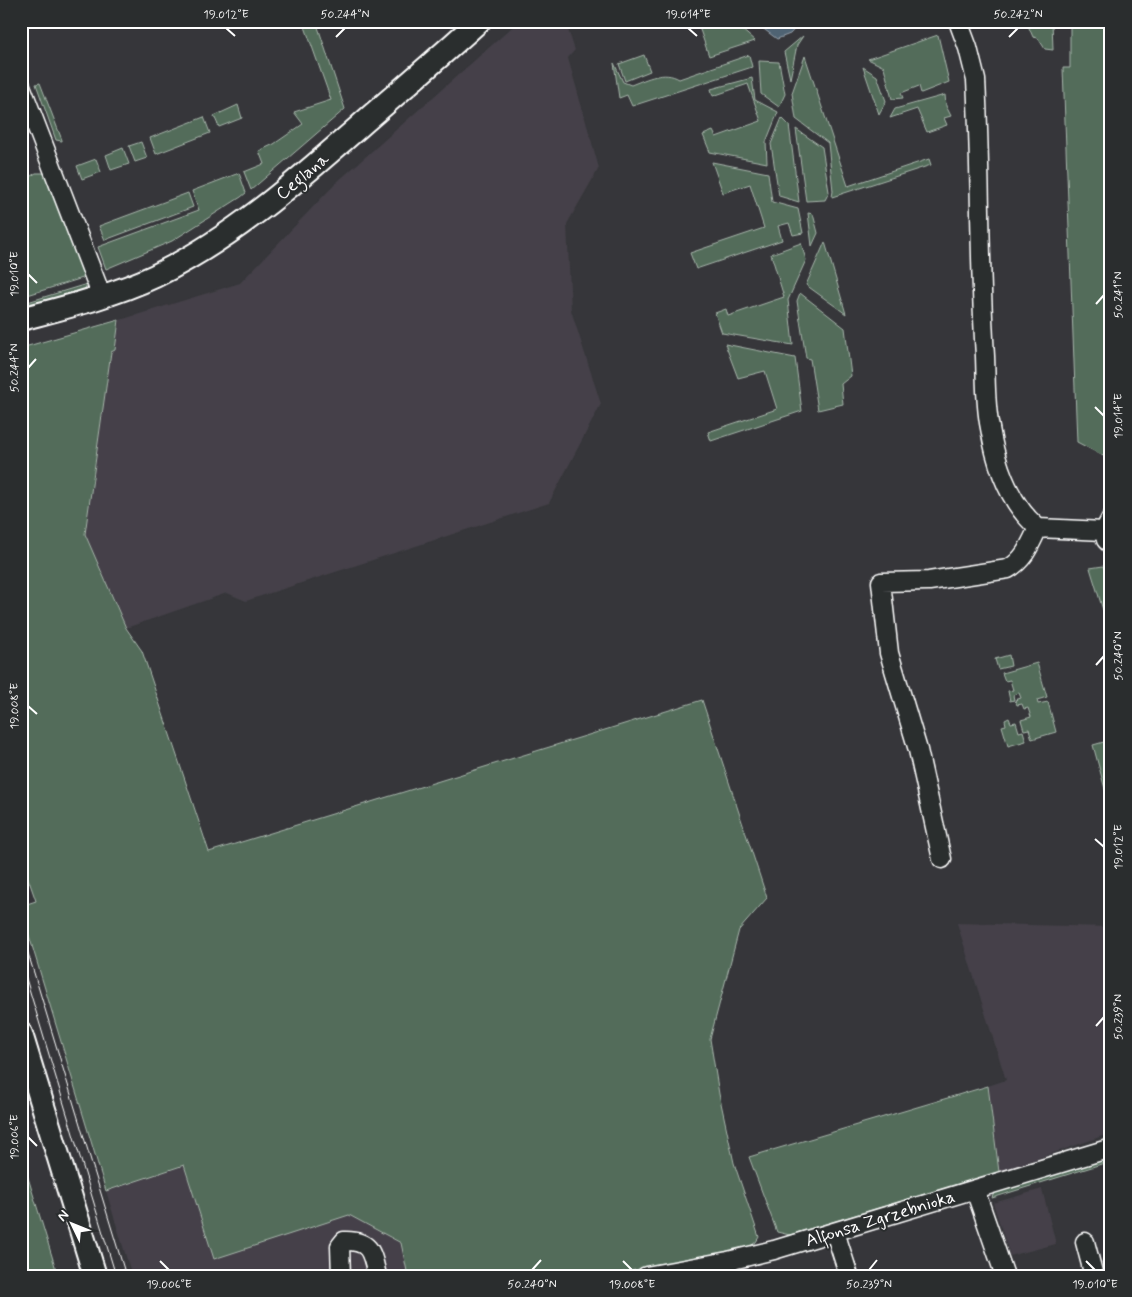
<svg xmlns="http://www.w3.org/2000/svg" width="1132" height="1297" viewBox="0 0 1132 1297" font-family="Mynerve,sans-serif">
  <style>
    .built { fill: #444048 }
    .green { fill: #526c5a; stroke: #a8b6ac }
    .water { fill: #506373; stroke: #96a1ab }
    .lines { fill: none; stroke-linecap: round; stroke-linejoin: round }
    .minor-casing { stroke: #fff; stroke-width: 21 }
    .tertiary-casing { stroke: #fff; stroke-width: 26 }
    .minor { stroke: #2a2d2e; stroke-width: 18 }
    .tertiary { stroke: #2a2d2e; stroke-width: 22 }
    .tram { stroke: #fff; stroke-width: 1 }
    .ticks { fill: none; stroke: #fff; stroke-width: 2 }
    .labels { text-anchor: middle; stroke-width: 4; stroke-linejoin: round; paint-order: stroke }
    .street-label { font-size: 18px; fill: #fff; stroke: #2a2d2e }
    .neatline { fill: none; stroke: #fff; stroke-width: 2 }
    .ticks-label { font-size: 12px; text-anchor: middle; fill: #fff }
  </style>
  <rect width="100%" height="100%" fill="#36363a"/>
  <filter id="ink" filterUnits="userSpaceOnUse"><feTurbulence type="fractalNoise" baseFrequency=".02" numOctaves="2"/><feDisplacementMap in="SourceGraphic" scale="10" xChannelSelector="R" yChannelSelector="G"/><feConvolveMatrix kernelMatrix="1 2 1 2 8 2 1 2 1" color-interpolation-filters="sRGB"/></filter>
  <g filter="url(#ink)">
    <path class="built" d="M519,21h46l10,29 -7,8 31,110 -32,56 4,86 30,94 -52,99 -303,98 -19,-8 -101,35 -41,-94 26,-182 4,-2 5,-30 120,-37 97,-101z
      M957,923l154,4v206l-112,39 -11,-86 18,-6z
      M184,1165l31,93 134,-44 52,29 7,33h-276l-26,-85z
      M1042,1189l14,55 -46,12 -17,-53z"/>
    <path class="green" d="M303,21h13l29,88 -94,81 -7,-18 20,-8 -5,-13 15,-7 29,-20 -9,-12 37,-12z
      M697,21h35l23,20 -46,15z
      M1026,21h26l1,29 -8,-1 -7,-11 -5,-1z
      M1070,21h41v439l-34,-18 -14,-374h7z
      M938,35l11,47 -28,11 -2,-7 -18,7 2,5 -11,1 -8,-32 -16,-8z
      M803,36l-6,9 -7,34 -6,-27z
      M644,55l6,16 -25,10 -6,-17z
      M749,55l3,12 -120,39 -5,-11 -8,3 -5,-35 9,19 8,3c16,-6 33,-15 48,-6z
      M805,56l43,130 81,-27 2,6 -99,32 1,-6 -5,-48 -32,-24 -4,-26z
      M759,61l20,1 6,32 -6,13 -18,-13z
      M863,67l14,9 9,25 -7,13z
      M752,78l3,22 23,12 -12,30 1,21 -57,-11 -7,-17 10,-4 3,6 45,-16 -13,-37 -35,12 -2,-7z
      M40,83l22,57v1l-6,-1 -20,-56z
      M945,95l1,11 5,10 -7,2 3,7 -20,7 -10,-23 -27,9 5,-9z
      M238,105l4,13 -23,9 -5,-11z
      M204,117l6,16 -54,21 -6,-16z
      M782,118l7,7 10,77 -20,-6 -8,-52z
      M796,129l26,18 7,45 -4,8 -19,1z
      M141,142l6,16 -12,4 -6,-16z
      M123,148l6,16 -18,6 -5,-15z
      M96,159l5,13 -19,7 -5,-13z
      M712,162l56,11 4,29 26,7 5,24 -10,2 -4,-12 -11,3 4,14 -86,29 -6,-16 74,-25 -14,-44 -27,9z
      M36,173h11l39,104 -65,20v-115z
      M239,173l7,20 -5,4 -69,44 -66,28 -8,-22 101,-37 -7,-19z
      M188,193l5,14 -88,33 -6,-14z
      M808,213l5,1 5,19 -6,13z
      M825,242l21,72 -40,-29z
      M801,243l5,17 -18,40 5,45 -71,-12 -7,-20 11,-4 2,7 56,-19 -13,-43z
      M87,284l-3,7 -63,20v-7z
      M800,293l45,35 6,48 -10,8 2,20 -25,6 -8,-51 -4,-1 -9,-57z
      M119,320l-4,30 -4,2 -26,182 41,94 16,23 67,201 493,-152 65,198 -28,32 -29,109 9,55 15,69 25,74 -3,5 -7,5 -145,29h-196l-7,-33 -52,-28 -135,44 -30,-94 -78,26 -85,-282v-3l15,-5 -15,-43v-510z
      M725,344l70,14 7,53 -91,30 -3,-9 69,-23 -12,-38 -27,7z
      M1103,566l2,4 1,35 -3,5 -13,-42z
      M1009,655l2,11 -13,3 -3,-10z
      M1037,663l10,34 -10,3 1,4 10,-2 8,30 -24,7 -3,-10 -5,1 -3,-10 10,-3 -3,-9 -4,1 -2,-5 -5,1 -2,-5 6,-2 -2,-5 -6,2 1,5 -4,1 -2,-10 5,-1 -3,-10 -5,1 -3,-8z
      M1009,718l2,5 5,-1 3,10 4,-1 3,10 -18,5 -6,-20 4,-1 -1,-5z
      M1111,740v71l-18,-66z
      M988,1086l11,86 -200,60 -9,3 -13,-3 -28,-75z
      M21,1156l5,15 32,105h-37z
      M1111,1156v5l-119,37 2,-6z"/>
    <path class="water" d="M753,21h49l-12,13 -13,5z"/>
    <g class="lines">
      <defs>
        <path id="minor" d="M958,21l10,27 8,32c5,92 3,184 9,276 1,24 0,49 5,72 6,37 20,76 48,100l66,3
          M21,86l81,211
          M1111,518l-7,13 2,9 5,5
          M942,859l-24,-109 -29,-97 -8,-71 48,-1 79,-12c16,-9 22,-24 30,-41
          M975,1190l30,86
          M835,1232l14,44
          M1085,1242l9,34
          M341,1276l-1,-30 4,-5c27,-1 28,12 33,35
          M646,1276l82,-15 46,-11 337,-102"/>
        <path id="tertiary" d="M21,319c45,-12 91,-23 134,-43 78,-38 142,-95 207,-152 39,-34 79,-68 117,-103
          M21,1034l74,242"/>
      </defs>
      <use href="#minor" class="minor-casing"/>
      <use href="#tertiary" class="tertiary-casing"/>
      <use href="#minor" class="minor"/>
      <use href="#tertiary" class="tertiary"/>
      <path class="tram" d="M21,930l105,346
        M21,962l95,314"/>
    </g>
  </g>
  <path class="ticks" d="M226,28l9,8M688,28l9,8M336,37l9,-9M1009,37l9,-9M28,274l9,9M1096,304l8,-9M28,368l8,-9M1095,407l9,9M1096,665l8,-9M28,706l9,8M1095,839l9,8M1096,1026l8,-9M28,1137l9,9M160,1261l9,9M623,1261l9,9M1086,1261l9,9M532,1270l9,-10M869,1270l8,-10"/>
  <g class="labels">
    <g class="street-label">
      <text transform="translate(302 176) rotate(-40)" y="6">Ceglana</text>
      <text transform="translate(880 1218) rotate(-17)" y="6">Alfonsa Zgrzebnioka</text>
    </g>
  </g>
  <rect width="1132" height="1297" fill="none" stroke="#2a2d2e" stroke-width="55"/>
  <g transform="translate(72 1224) rotate(313)" stroke="#2a2d2e" stroke-width="4" paint-order="stroke">
  <path d="M0-4L9 19L0 12L-9 19Z" fill="#ffffff"/>
  <text y="-8" font-size="14" font-weight="bold" text-anchor="middle" fill="#ffffff">N</text>
  </g>
  <rect x="28" y="28" width="1076" height="1242" class="neatline"/>
  <g class="ticks-label">
    <text x="226" y="18">19.012°E</text>
    <text x="345" y="18">50.244°N</text>
    <text x="688" y="18">19.014°E</text>
    <text x="1018" y="18">50.242°N</text>
    <text transform="translate(14 274) rotate(-90)" y="4">19.010°E</text>
    <text transform="translate(1118 295) rotate(-90)" y="4">50.241°N</text>
    <text transform="translate(14 368) rotate(-90)" y="4">50.244°N</text>
    <text transform="translate(1118 416) rotate(-90)" y="4">19.014°E</text>
    <text transform="translate(1118 656) rotate(-90)" y="4">50.240°N</text>
    <text transform="translate(14 706) rotate(-90)" y="4">19.008°E</text>
    <text transform="translate(1118 847) rotate(-90)" y="4">19.012°E</text>
    <text transform="translate(1118 1017) rotate(-90)" y="4">50.239°N</text>
    <text transform="translate(14 1137) rotate(-90)" y="4">19.006°E</text>
    <text x="169" y="1288">19.006°E</text>
    <text x="532" y="1288">50.240°N</text>
    <text x="632" y="1288">19.008°E</text>
    <text x="869" y="1288">50.239°N</text>
    <text x="1095" y="1288">19.010°E</text>
  </g>
</svg>
